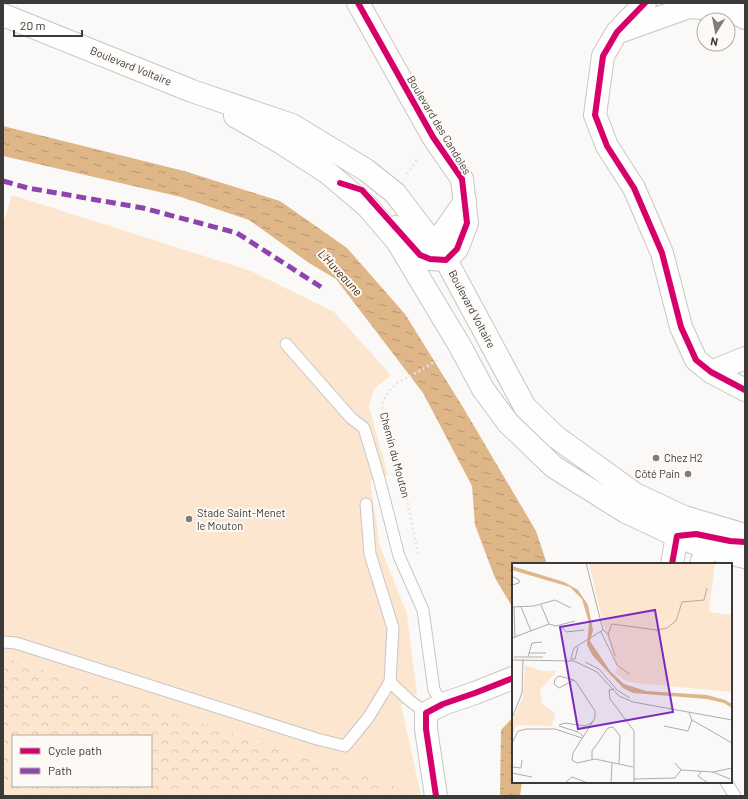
<svg xmlns="http://www.w3.org/2000/svg" width="748" height="799" viewBox="0 0 748 799" font-family="Barlow,sans-serif">
  <style>
    .forest { fill: url(#forest-crowns); fill-rule: evenodd }
    .park { fill: #fde6cf }
    .water { fill: url(#water-ripples) }
    .lines { fill: none; stroke-linecap: round; stroke-linejoin: round }
    .lane-casing { stroke: #c8c6c4; stroke-width: 13 }
    .street-casing { stroke: #c8c6c4; stroke-width: 24 }
    .secondary-casing { stroke: #c8c6c4; stroke-width: 24 }
    .path { stroke: #e6e5e5; stroke-width: 2.5; stroke-dasharray: 2 3; stroke-linecap: butt }
    .lane { stroke: #fefefe; stroke-width: 11 }
    .street { stroke: #fefefe; stroke-width: 22 }
    .secondary { stroke: #fefefe; stroke-width: 22 }
    .quiet { stroke: #8e44ad; stroke-width: 5; stroke-dasharray: 10 5; stroke-linecap: butt }
    .cycleway-casing { stroke: #fdf9f5; stroke-width: 8 }
    .cycleway { stroke: #d6006c; stroke-width: 6 }
    .poi-dot { fill: #7e7d7b; stroke: #fdf9f5; stroke-width: 1.5 }
    .labels { text-anchor: middle; stroke-width: 4; stroke-linejoin: round; paint-order: stroke }
    .street-label { font-size: 11px; fill: #3b3a38; stroke: #fdf9f5 }
    .poi-label { font-size: 11px; fill: #3b3a38; stroke: #fdf9f5; text-anchor: start }
    .water-label { font-size: 12px; font-style: italic; fill: #483014; stroke: #fdf9f5 }
    .inset-road { fill: none; stroke: #aeadab; stroke-width: 1 }
    .view { fill: #7b2cbf; fill-opacity: 0.15; stroke: #7b2cbf; stroke-width: 2 }
    .inset-edge { fill: none; stroke: #3b3a38; stroke-width: 2 }
  </style>
  <defs>
    <pattern id="forest-crowns" width="20" height="18" patternUnits="userSpaceOnUse"><rect width="20" height="18" fill="#fde6cf"/><path d="M2 6a3 3 0 1 1 6 0M12 15a3 3 0 1 1 6 0" fill="none" stroke="#dac6b2"/></pattern>
    <pattern id="water-ripples" width="26" height="14" patternUnits="userSpaceOnUse"><rect width="26" height="14" fill="#deb688"/><path d="M2 4q2-2 4 0t4 0M15 11q2-2 4 0t4 0" fill="none" stroke="#b59570"/></pattern>
  </defs>
  <rect width="100%" height="100%" fill="#fbf9f7"/>
  <path class="forest" d="M10,659l411,136v1h-418v-136zM13,736h138v50h-138z"/>
  <path class="park" d="M12,195l239,76 83,41 57,63 -17,14 -5,18 19,68 -18,6 10,65 27,68 10,80 -16,11 20,90 -411,-136 -7,1v-442h2z"/>
  <path class="water" d="M3,126l181,45 96,30 67,47 58,66 59,95 72,122 11,33h-34v44l-18,-30 -20,-53 -3,-39 -49,-93 -87,-114 -27,-16 -60,-43 -68,-23 -178,-41z
    M513,717v65h9l-2,14h-20l1,-66z"/>
  <g class="lines">
    <defs>
      <path id="lane" d="M286,344l65,74 13,10 15,50 20,78 24,54 11,80 9,14
        M366,504l4,50 23,74 -3,54
        M3,642l13,1 301,96 28,7 23,-28 22,-36 19,18 17,13
        M726,782l9,14"/>
      <path id="street" d="M358,3l75,134 29,42 5,44 -10,26 -11,11 -16,-1 -10,-4 -25,-28
        M645,3l-28,29 -14,24 -8,59 12,31 27,42 28,65 19,74 15,33 15,12 34,18
        M622,31l67,-24 42,3 14,8
        M433,243l12,-13 20,-29
        M711,372l34,-14
        M672,564l5,-28 19,-2 34,7 15,1
        M701,564l6,-16
        M436,796l-10,-67v-16l17,-9 32,-11 38,-15"/>
      <path id="secondary" d="M3,15l189,76 100,34 74,45 29,23 51,67 79,147 31,30 79,57 49,23 61,18
        M235,116l45,26 48,31 39,33 30,35 63,105 23,43 25,34 46,44 72,45 51,24 30,12 38,9"/>
    </defs>
    <use href="#lane" class="lane-casing"/>
    <use href="#street" class="street-casing"/>
    <use href="#secondary" class="secondary-casing"/>
    <path class="path" d="M407,174l12,-17
      M418,554l-10,-50 -24,-84 -2,-17 7,-12 9,-9 20,-10 22,-14"/>
    <use href="#lane" class="lane"/>
    <use href="#street" class="street"/>
    <use href="#secondary" class="secondary"/>
    <path class="quiet" d="M3,181l25,7 115,20 94,25 84,54"/>
    <defs>
      <path id="cycleway" d="M645,3l-28,29 -14,24 -8,59 12,31 27,42 28,65 19,74 15,33 15,12 34,18
        M340,183l22,7 58,65 10,4 16,1 11,-11 10,-26 -5,-44 -29,-42 -75,-134
        M672,564l5,-28 19,-2 34,7 15,1
        M436,796l-10,-67v-16l17,-9 32,-11 38,-15"/>
    </defs>
    <use href="#cycleway" class="cycleway-casing"/>
    <use href="#cycleway" class="cycleway"/>
  </g>
  <g class="poi-dot">
    <circle cx="656" cy="458" r="4"/>
    <circle cx="688" cy="474" r="4"/>
    <circle cx="189" cy="519" r="4"/>
  </g>
  <g class="labels">
    <g class="street-label">
      <text transform="translate(131 66) rotate(22)" y="4">Boulevard Voltaire</text>
      <text transform="translate(439 125) rotate(59)" y="4">Boulevard des Candoles</text>
      <text transform="translate(472 309) rotate(62)" y="4">Boulevard Voltaire</text>
      <text transform="translate(395 455) rotate(75)" y="4">Chemin du Mouton</text>
    </g>
    <g class="poi-label">
      <text x="664" y="462">Chez H2</text>
      <text x="680" y="478" text-anchor="end">Côté Pain</text>
      <text x="197" y="517">Stade Saint-Menet<tspan x="197" dy="13">le Mouton</tspan></text>
    </g>
    <g class="water-label">
      <text transform="translate(340 273) rotate(47)" y="4">L'Huveaune</text>
    </g>
  </g>
  <g transform="translate(512 563)">
    <rect width="220" height="220" fill="#fbf9f7"/>
    <path d="M77,0h92l-7,56 -17,9 -55,-8z" fill="#fde6cf"/>
    <path d="M169,0l34,1 -6,45 1,3 22,3v77l-97,-9 -11,-3 -9,-7 2,-5 -15,-48 55,8 13,-6 4,-3zM13,102l17,6h15l-17,19 2,14 13,9 -3,13 -36,-1 -4,13v-17l11,-24z" fill="#fde6cf"/>
    <path d="M0,3l52,16 14,8 10,15 5,25 -3,11 20,30 14,13 22,7 61,4 18,5 7,4v4l-8,-5 -17,-4 -74,-6 -10,-5 -30,-32 -6,-11 2,-22 -7,-24 -12,-12 -58,-17z" fill="#deb688"/>
    <path class="inset-road" d="M0,13l7,4v3l-7,2M29,42l8,19 7,2 19,-5M0,44l22,-1 21,-6 16,8M2,44l1,31M9,44l10,24M48,62l6,7 18,-2M91,67l5,4 4,-10 45,6 10,-2 9,-7 6,-19 22,-2 3,-12M89,69l16,33 12,9M96,71l7,22M0,75l37,-14M17,90l3,-10 10,-1M2,94h29M16,94l1,-4h17M59,95l3,-10 29,-18 -17,-67M58,96h5l3,-12M0,97l62,1 23,11 22,24 14,6 99,18M73,99l14,7 18,21 13,8M62,117l-15,8 -5,-4 1,-5 4,-3 15,4 2,2 19,29v7l-22,35 -1,7 5,3 18,-4 38,8M102,126l-5,1 1,9 24,32v52M177,150l3,7 40,23M0,155l10,-25 1,-34M47,162l6,-2 20,3 8,-4M47,163l19,6 6,5M152,163l24,5 4,-11M0,180l6,-12 9,-2h28l27,9M80,197v-9l16,-23 5,-1 7,9 -1,28M0,204l9,1 1,-8M169,207l32,2 19,-4M189,209l-3,4 10,7M201,209l17,7M0,210l20,4M122,216l41,-1 6,-8 -6,-7M53,220l7,-6 16,6M99,220l1,-20"/>
    <path class="view" d="M143,47l18,102 -95,17 -18,-102z"/>
    <rect width="220" height="220" class="inset-edge"/>
  </g>
  <rect width="748" height="799" fill="none" stroke="#3b3a38" stroke-width="8"/>
  <rect x="12" y="735" width="140" height="52" fill="#fdf9f5" stroke="#afada9"/>
  <rect x="20" y="748" width="20" height="6" fill="#d6006c" stroke="#afada9"/>
  <text x="48" y="755" font-size="12" fill="#3b3a38">Cycle path</text>
  <rect x="20" y="768" width="20" height="6" fill="#8e44ad" stroke="#afada9"/>
  <text x="48" y="775" font-size="12" fill="#3b3a38">Path</text>
  <g transform="translate(716 32) rotate(190)"><circle r="19" fill="#fdf9f5" stroke="#afada9"/>
  <path d="M0-3L7 15L0 10L-7 15Z" fill="#7e7d7b"/>
  <text y="-6" font-size="11" font-weight="bold" text-anchor="middle" fill="#3b3a38">N</text>
  </g>
  <path d="M14 30v6h68v-6" fill="none" stroke="#3b3a38" stroke-width="2"/>
  <text x="20" y="30" font-size="12" fill="#3b3a38" stroke="#fdf9f5" stroke-width="3" paint-order="stroke">20 m</text>
</svg>
